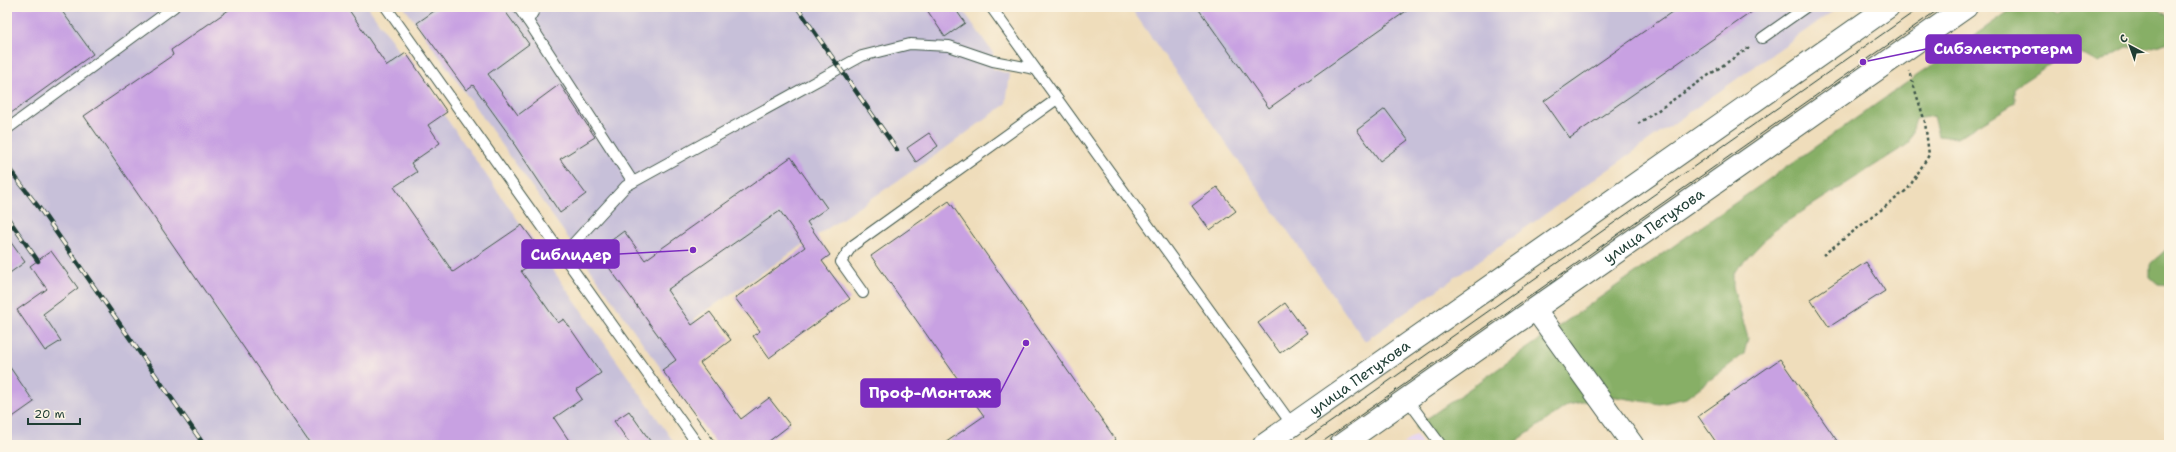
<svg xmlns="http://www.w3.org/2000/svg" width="2176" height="452" font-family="'Shantell Sans',sans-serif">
<rect width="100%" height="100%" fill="#fcf5e5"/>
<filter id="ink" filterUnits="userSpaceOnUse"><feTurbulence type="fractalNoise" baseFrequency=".025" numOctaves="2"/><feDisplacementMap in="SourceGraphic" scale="8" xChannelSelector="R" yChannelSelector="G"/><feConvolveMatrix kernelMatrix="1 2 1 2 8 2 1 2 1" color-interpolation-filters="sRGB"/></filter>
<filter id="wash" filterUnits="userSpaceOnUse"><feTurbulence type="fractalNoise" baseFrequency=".012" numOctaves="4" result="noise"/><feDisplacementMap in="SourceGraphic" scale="16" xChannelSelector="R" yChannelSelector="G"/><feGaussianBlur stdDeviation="0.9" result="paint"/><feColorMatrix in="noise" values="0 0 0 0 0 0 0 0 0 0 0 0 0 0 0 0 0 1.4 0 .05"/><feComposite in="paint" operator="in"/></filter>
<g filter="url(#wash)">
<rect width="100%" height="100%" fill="#efddbb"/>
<polygon fill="#e5d3f1" points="1416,435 1423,445 1401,445"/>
<g fill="#c7c0d9">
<polygon points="7,7 368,7 676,445 7,445"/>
<polygon points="404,7 961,7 993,53 993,69 1010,74 1006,104 943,150 694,319 706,337 662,370"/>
<polygon points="1130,7 1839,7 1365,341"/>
</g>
<g fill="#87af66" stroke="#53764d">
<polygon points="2015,7 2047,7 2057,15 2068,7 2155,7 2169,18 2169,42 2149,48 2127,47 2098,63 2073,49 2015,87 2015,103 1957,138 1938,136 1933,116 1916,119 1908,144 1775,229 1733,273 1733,287 1748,338 1744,354 1686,398 1660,404 1610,396 1568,405 1511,445 1451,445 1426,442 1415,427"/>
<polygon points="2169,247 2169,285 2158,284 2150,277 2150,264"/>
</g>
<g id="blocks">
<g fill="#c8a1e2">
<polygon points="7,7 59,7 93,54 7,116"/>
<polygon points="233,7 347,7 387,66 406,53 447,112 428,125 440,143 411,163 417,172 394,187 453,272 522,225 544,255 521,271 558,323 564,319 601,373 576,390 582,399 554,418 572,445 311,445 84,116 173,55 171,50"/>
<polygon points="440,7 502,7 529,44 488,74 518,115 560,84 595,137 560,159 586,194 560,213 514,144 515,143 473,85 466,90 417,23"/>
<polygon points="925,7 954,7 965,23 945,37"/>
<polygon points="1197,7 1412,7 1269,108"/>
<polygon points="1679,7 1759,7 1570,138 1544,101"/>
<polygon points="1385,109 1408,140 1380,161 1357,130"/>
<polygon points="929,133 938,146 916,162 907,148"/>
<polygon points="791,157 827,208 807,222 830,255 822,261 850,299 769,358 753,336 760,331 735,298 805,247 780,211 667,290 692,325 710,312 731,340 700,363 741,419 769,398 790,425 764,445 717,445 662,370 676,360 597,251 624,231 645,260"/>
<polygon points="1217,187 1236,211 1210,230 1192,206"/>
<polygon points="949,201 1116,440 1108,445 942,445 984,416 871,256"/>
<polygon points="7,237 25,262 7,275"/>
<polygon points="51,251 78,288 43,314 61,341 45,351 17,310 47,289 30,266"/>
<polygon points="1866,262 1885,291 1829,327 1810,299"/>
<polygon points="1285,303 1307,333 1280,353 1258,323"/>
<polygon points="1780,359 1840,445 1718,445 1698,416"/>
<polygon points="7,363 34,402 7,421"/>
<polygon points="629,411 653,445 631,445 614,421"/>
</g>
</g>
</g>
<g filter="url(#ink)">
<use href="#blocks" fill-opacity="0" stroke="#3e5548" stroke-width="1"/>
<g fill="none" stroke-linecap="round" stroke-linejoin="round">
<defs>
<g id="lane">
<polyline points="386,7 698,445"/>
<polyline points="518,7 528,21"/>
<polyline points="536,7 528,21 633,182"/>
<polyline points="991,7 1293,426"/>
<polyline points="1762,38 1806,7"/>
<polyline points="7,129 174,7"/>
<polyline points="564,257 572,245 626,186 862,56 910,44 949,46 993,61 1035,69"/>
<polyline points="863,293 841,262 852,246 1057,99"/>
<polyline points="1407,399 1441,445"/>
</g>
<polyline id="street" points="1535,309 1633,445"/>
<g id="highway">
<path id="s1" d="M 1264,445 L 1888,7"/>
<path id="s2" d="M 1341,445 L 1966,7"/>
</g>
</defs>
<use href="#lane" stroke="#3e5548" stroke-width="12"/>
<use href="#street" stroke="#3e5548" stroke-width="23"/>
<use href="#highway" stroke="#3e5548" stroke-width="24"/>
<g stroke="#3e5548" stroke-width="2.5" stroke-dasharray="3 3" stroke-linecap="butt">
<polyline points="1638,124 1751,46"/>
<polyline points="1823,255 1908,189 1929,155 1925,122 1909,71"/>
</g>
<use href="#lane" stroke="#fff" stroke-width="10"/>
<use href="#street" stroke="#fff" stroke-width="21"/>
<use href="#highway" stroke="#fff" stroke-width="22"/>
<g stroke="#1f3d34" stroke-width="1">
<polyline points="1298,445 1921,7"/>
<polyline points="1318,445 1942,7"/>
</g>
<defs>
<g id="rail">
<polyline points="797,7 897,150"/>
<polyline points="7,166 40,209 204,445"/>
<polyline points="7,217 38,261"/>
</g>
</defs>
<use href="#rail" stroke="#1f3d34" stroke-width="4.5"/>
<use href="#rail" stroke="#fcf5e5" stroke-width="3" stroke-dasharray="9" stroke-linecap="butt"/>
</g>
</g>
<g text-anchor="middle" stroke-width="3.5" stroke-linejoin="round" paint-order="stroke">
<g font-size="15" fill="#1f3d34" stroke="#fcf5e5">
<text dy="5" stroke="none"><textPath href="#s2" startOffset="382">улица Петухова</textPath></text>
<text dy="5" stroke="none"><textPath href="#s1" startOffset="117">улица Петухова</textPath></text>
</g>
</g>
<path fill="none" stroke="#7b2cbf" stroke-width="1.5" d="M1863 62L1926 49M693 250L619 254M1026 343L1000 393"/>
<g fill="#7b2cbf" stroke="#fcf5e5" stroke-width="1.5">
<circle cx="1863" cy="62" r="4"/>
<circle cx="693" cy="250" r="4"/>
<circle cx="1026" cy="343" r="4"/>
</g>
<g fill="#7b2cbf" stroke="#7b2cbf" stroke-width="1.5">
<rect x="1926" y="35" width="155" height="28" rx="4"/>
<rect x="522" y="240" width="97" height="28" rx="4"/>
<rect x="861" y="379" width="139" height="28" rx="4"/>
</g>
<g font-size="16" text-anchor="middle" font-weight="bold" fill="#fff">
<text x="2003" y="54">Сибэлектротерм</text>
<text x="571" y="260">Сиблидер</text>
<text x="930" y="398">Проф-Монтаж</text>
</g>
<rect width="2176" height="452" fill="none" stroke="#fcf5e5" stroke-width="24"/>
<g transform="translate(2130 46) rotate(319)" stroke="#fcf5e5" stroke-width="3" paint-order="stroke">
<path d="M0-3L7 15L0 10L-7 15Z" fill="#1f3d34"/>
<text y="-6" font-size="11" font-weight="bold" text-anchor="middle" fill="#1f3d34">С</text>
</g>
<path d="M28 418v6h52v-6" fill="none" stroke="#1f3d34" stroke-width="2"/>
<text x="34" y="418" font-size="12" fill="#1f3d34" stroke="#fcf5e5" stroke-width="3" paint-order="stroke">20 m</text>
</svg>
